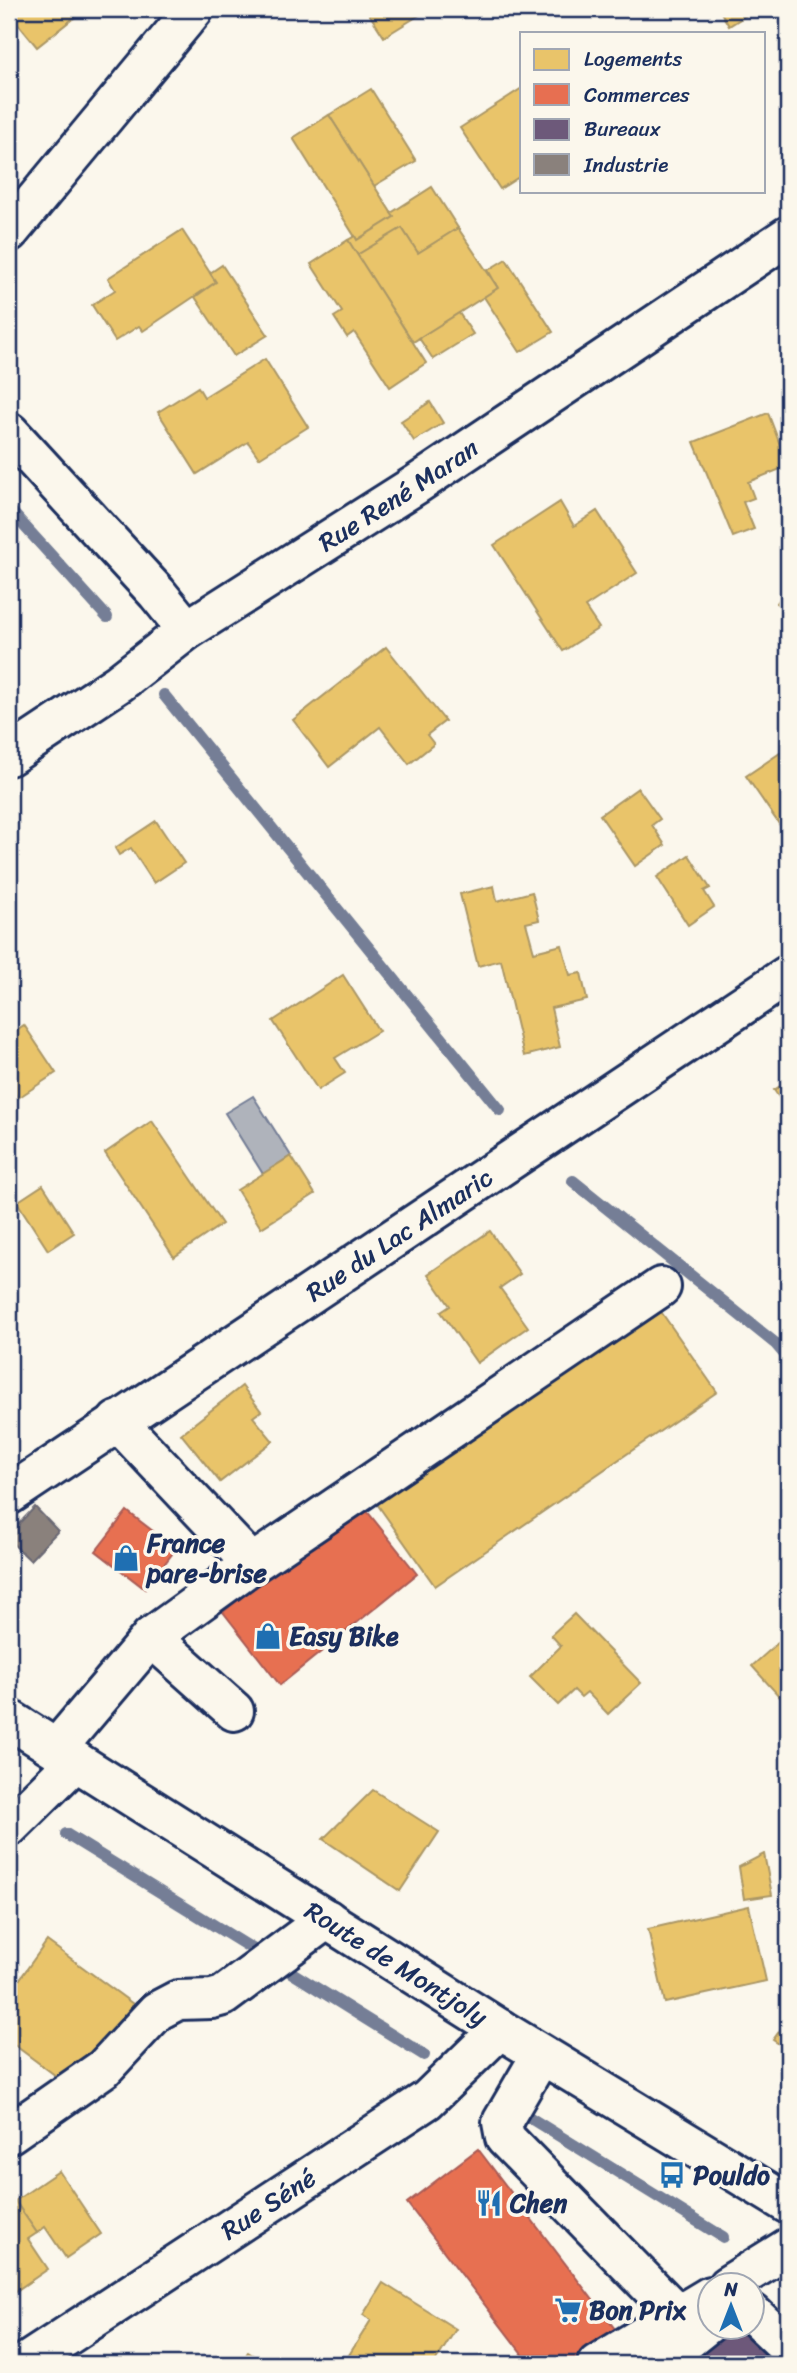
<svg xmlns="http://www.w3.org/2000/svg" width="797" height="2373" font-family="Sriracha,sans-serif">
<rect width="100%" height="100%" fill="#fbf7ec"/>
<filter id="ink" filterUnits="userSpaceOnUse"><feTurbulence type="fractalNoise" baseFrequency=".0143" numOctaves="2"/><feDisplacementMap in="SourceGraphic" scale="14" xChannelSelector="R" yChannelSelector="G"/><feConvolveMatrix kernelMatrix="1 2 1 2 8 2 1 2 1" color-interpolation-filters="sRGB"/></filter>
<g filter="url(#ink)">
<polygon fill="#afb3bb" stroke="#747e96" stroke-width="2" points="253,1096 291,1156 263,1174 225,1113"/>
<g fill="#e9c46a" stroke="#ab9766" stroke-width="2">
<polygon points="9,9 85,9 37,47 9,13"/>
<polygon points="366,9 417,9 421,14 384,37"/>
<polygon points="719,9 756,9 729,26"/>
<polygon points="522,88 522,175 500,189 460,128"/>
<polygon points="371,89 416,161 374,186 329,115"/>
<polygon points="329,115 394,217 357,240 293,138"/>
<polygon points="432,187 458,228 418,253 402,228 357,255 348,240 355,236 357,240 394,217 391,213"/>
<polygon points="402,228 418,253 458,228 498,288 413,342 357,255"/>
<polygon points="182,230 216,282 143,331 139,326 115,341 92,305 115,290 108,278"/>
<polygon points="348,240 426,363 390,387 354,332 347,337 334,317 342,312 311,264"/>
<polygon points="506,259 553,332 520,352 484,297 498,288 488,270"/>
<polygon points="222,265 268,335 234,356 195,297 216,282 210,273"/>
<polygon points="459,313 473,334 433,359 419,338"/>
<polygon points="265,359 308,427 259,458 248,442 197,474 158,412 198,387 204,397"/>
<polygon points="430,402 443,423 414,441 401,421"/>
<polygon points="768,413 788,466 748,482 754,498 743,502 754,529 733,537 694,442"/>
<polygon points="560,502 574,526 597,511 637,573 585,607 599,628 563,651 494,545"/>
<polygon points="788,587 788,611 777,603"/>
<polygon points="386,647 445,721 427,735 434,744 409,764 380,727 329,767 293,720"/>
<polygon points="786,749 788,752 788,837 746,776"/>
<polygon points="638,788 660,819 652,825 665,845 635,866 600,815"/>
<polygon points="156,821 184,863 154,883 131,848 119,855 115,848"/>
<polygon points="689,855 710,888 704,891 714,907 688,925 657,877"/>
<polygon points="494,886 497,901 532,892 539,920 526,923 534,952 562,945 570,975 581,973 587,1000 551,1008 560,1047 524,1056 501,960 478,966 460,894"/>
<polygon points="343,975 379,1031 335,1058 345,1073 318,1090 273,1021"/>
<polygon points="24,1025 56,1073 18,1098 9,1085 9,1035"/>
<polygon points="788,1081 788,1110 774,1090"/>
<polygon points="152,1121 222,1224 174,1257 105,1153"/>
<polygon points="291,1156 315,1194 261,1228 237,1190"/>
<polygon points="43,1185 74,1233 48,1250 17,1202"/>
<polygon points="490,1231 520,1274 500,1288 528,1327 477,1363 441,1312 450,1306 428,1274"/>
<polygon points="657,1306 717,1392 435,1586 375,1501"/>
<polygon points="242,1386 261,1411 253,1417 273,1441 220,1482 181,1434"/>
<polygon points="574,1614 641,1683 608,1714 587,1692 581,1697 574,1690 558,1705 530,1677 561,1646 551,1635"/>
<polygon points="788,1634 788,1706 752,1666"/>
<polygon points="373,1790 439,1832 400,1891 323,1839"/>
<polygon points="764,1854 772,1895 744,1899 739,1867"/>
<polygon points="749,1906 766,1981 665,2003 648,1929"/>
<polygon points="47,1941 133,2004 71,2087 9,2041 9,1994"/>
<polygon points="788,2019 788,2050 773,2040"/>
<polygon points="59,2171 101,2234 66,2258 45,2227 37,2233 15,2201"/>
<polygon points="15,2201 37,2233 28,2239 48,2269 13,2293 9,2287 9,2205"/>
<polygon points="383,2283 456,2329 434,2364 344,2363 371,2320 363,2315"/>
<polygon points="248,2352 267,2364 241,2364"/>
</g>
<g fill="#e76f51" stroke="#aa5c55" stroke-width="2">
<polygon points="359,1501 417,1574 280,1685 223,1612"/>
<polygon points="127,1511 176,1549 145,1589 96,1551"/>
<polygon points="478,2149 615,2329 568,2364 530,2364 407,2203"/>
</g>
<polygon fill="#6d597a" stroke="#544c72" stroke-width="2" points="732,2328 747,2328 777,2364 681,2364 693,2351"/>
<polygon fill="#8a817c" stroke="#696873" stroke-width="2" points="35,1507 58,1531 30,1560 9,1540 9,1534"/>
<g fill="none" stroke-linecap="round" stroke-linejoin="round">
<g stroke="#747e96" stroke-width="12">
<polyline points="9,509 107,617"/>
<polyline points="164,695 500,1110"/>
<polyline points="573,1181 776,1344 788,1358"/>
<polyline points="66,1834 259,1953"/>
<polyline points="289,1971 424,2055"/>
<polyline points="519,2111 723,2237"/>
</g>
<defs>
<g id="minor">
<polyline points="9,232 194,9"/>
<polyline points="9,432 157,593 187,630"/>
<path id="s1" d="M 9,756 L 119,683 L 187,630 L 417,484 L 788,236"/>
<polyline points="117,1421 252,1564"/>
<path id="s2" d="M 9,1495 L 788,975"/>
<polyline points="151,1637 252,1564 661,1287"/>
<polyline points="57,1748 151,1637 234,1711"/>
<polyline points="9,1827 76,1761"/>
<polyline points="541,2055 502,2122 505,2138 678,2315"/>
<polyline points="9,2134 104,2068 157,2011 178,2000 212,1999 223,1996 327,1919"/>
<polyline points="727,2286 788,2248"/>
<polyline points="752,2313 788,2347"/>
<path id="s3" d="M 24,2364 L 427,2100 L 500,2029"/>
<polyline points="597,2364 710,2296"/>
<polyline points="657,2364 710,2322"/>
</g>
<g id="major">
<path id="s4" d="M 9,1719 L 500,2029 L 788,2204"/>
</g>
</defs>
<use href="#minor" stroke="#1b2f5e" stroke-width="44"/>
<use href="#major" stroke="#1b2f5e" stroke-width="44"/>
<use href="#minor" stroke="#fbf7ec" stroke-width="38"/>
<use href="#major" stroke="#fbf7ec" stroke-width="38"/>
</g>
</g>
<defs>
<symbol id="shop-bare" viewBox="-9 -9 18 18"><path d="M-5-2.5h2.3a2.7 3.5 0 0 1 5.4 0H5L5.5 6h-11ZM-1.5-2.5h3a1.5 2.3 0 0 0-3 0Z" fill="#1f6fb2" stroke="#fbf7ec" stroke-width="2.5" paint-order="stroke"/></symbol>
<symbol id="bus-bare" viewBox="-9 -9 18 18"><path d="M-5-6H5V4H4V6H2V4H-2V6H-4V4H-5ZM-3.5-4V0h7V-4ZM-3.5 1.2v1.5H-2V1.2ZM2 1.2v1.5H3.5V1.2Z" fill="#1f6fb2" stroke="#fbf7ec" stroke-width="2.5" paint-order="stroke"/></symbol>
<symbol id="restaurant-bare" viewBox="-9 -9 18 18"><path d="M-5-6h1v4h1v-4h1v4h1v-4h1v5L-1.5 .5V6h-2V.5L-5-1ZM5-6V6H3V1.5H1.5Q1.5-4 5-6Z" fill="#1f6fb2" stroke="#fbf7ec" stroke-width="2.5" paint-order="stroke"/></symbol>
<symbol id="supermarket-bare" viewBox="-9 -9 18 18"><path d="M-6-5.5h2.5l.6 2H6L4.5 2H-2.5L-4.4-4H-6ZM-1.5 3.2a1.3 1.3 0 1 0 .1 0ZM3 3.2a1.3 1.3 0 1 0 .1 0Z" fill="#1f6fb2" stroke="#fbf7ec" stroke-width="2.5" paint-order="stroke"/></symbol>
</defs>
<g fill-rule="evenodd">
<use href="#shop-bare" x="107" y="1539" width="38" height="38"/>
<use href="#shop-bare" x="249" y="1617" width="38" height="38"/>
<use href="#bus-bare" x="653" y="2156" width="38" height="38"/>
<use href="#restaurant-bare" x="470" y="2184" width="38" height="38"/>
<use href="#supermarket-bare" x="549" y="2291" width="38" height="38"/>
</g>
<g text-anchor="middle" stroke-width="7" stroke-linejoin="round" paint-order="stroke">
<g font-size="26" fill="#1b2f5e" stroke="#fbf7ec">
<text dy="9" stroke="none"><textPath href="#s1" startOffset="469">Rue René Maran</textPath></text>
<text dy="9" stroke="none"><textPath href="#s2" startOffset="469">Rue du Lac Almaric</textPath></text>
<text dy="9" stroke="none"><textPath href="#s4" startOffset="458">Route de Montjoly</textPath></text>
<text dy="9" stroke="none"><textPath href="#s3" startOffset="292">Rue Séné</textPath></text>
</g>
<g font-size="26" font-weight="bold" fill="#1b2f5e" stroke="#fbf7ec" text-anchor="start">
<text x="147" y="1552">France<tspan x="147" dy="30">pare-brise</tspan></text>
<text x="289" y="1645">Easy Bike</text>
<text x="693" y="2184">Pouldo</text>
<text x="510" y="2212">Chen</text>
<text x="589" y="2319">Bon Prix</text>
</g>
</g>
<rect width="797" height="2373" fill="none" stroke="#fbf7ec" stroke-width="35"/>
<rect x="18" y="18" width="762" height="2338" fill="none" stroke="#1b2f5e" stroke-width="2.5" filter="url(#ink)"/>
<rect x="520" y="32" width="245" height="161" fill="#fbf7ec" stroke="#a1a7b3" stroke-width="2"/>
<rect x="534" y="49" width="35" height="21" fill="#e9c46a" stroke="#a1a7b3" stroke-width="2"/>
<text x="584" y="66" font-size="21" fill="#1b2f5e">Logements</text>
<rect x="534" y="84" width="35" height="21" fill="#e76f51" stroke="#a1a7b3" stroke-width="2"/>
<text x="584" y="102" font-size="21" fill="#1b2f5e">Commerces</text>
<rect x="534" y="119" width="35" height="21" fill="#6d597a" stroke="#a1a7b3" stroke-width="2"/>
<text x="584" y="136" font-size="21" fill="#1b2f5e">Bureaux</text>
<rect x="534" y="154" width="35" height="21" fill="#8a817c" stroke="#a1a7b3" stroke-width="2"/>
<text x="584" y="172" font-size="21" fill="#1b2f5e">Industrie</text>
<g transform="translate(731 2306)"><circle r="33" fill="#fbf7ec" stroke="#a1a7b3" stroke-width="2"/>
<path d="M0-5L12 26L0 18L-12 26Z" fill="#1f6fb2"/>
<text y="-10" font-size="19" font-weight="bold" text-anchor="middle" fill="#1b2f5e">N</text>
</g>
</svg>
